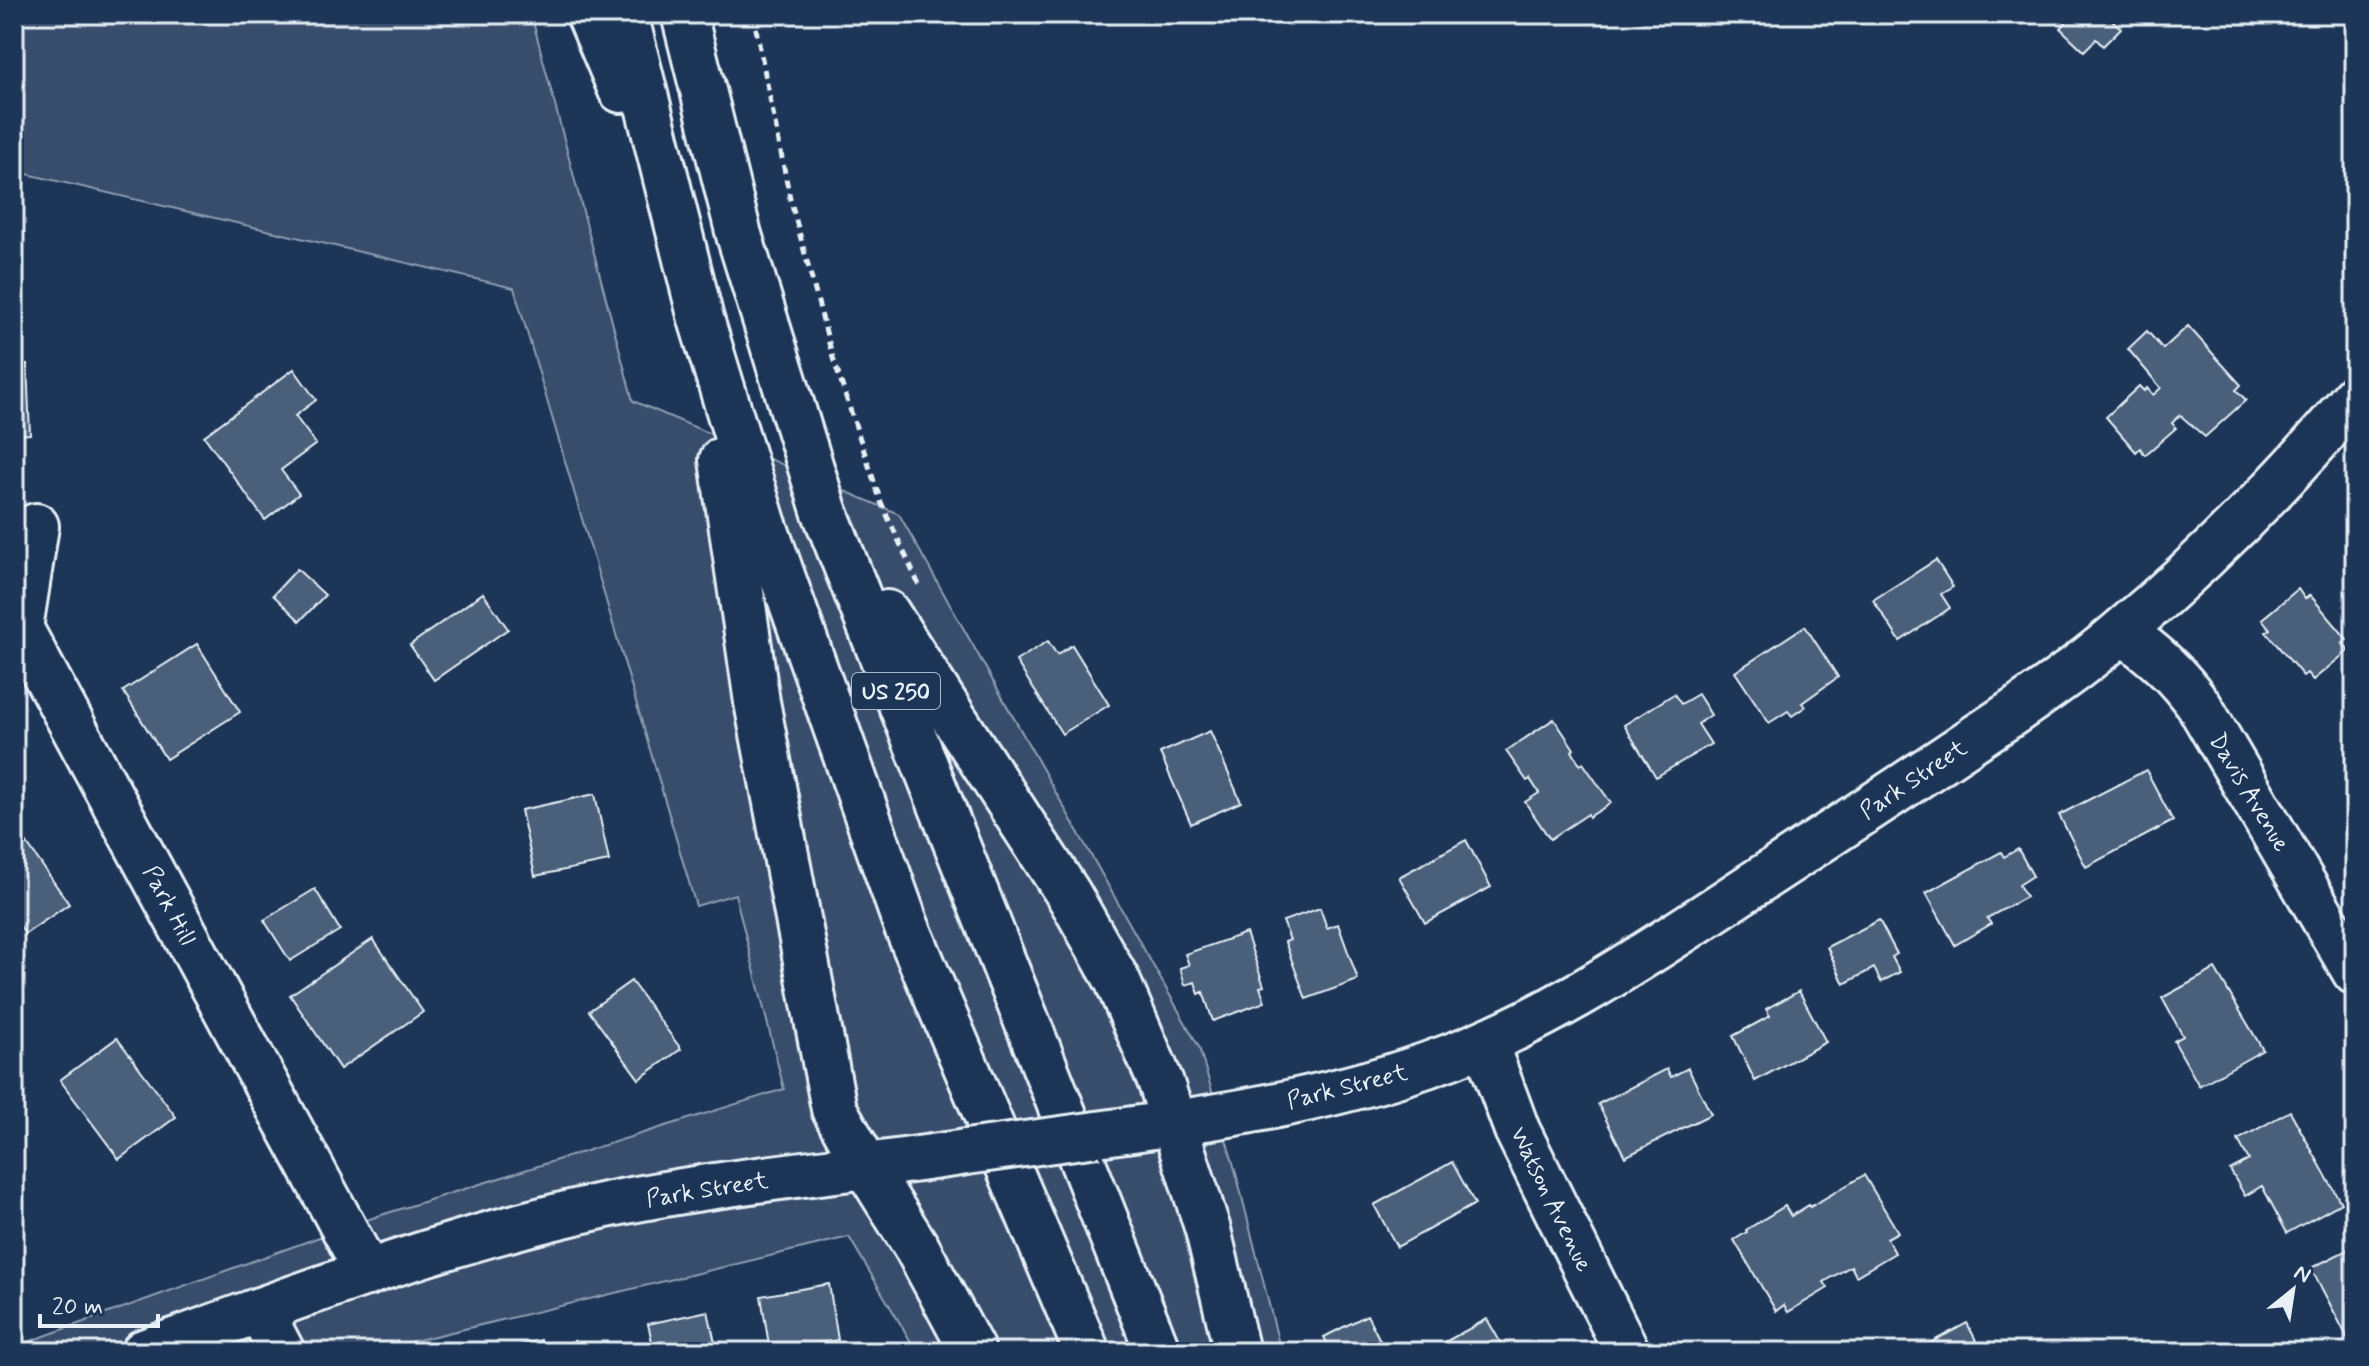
<svg xmlns="http://www.w3.org/2000/svg" width="2369" height="1366" font-family="Mynerve,sans-serif">
<rect width="100%" height="100%" fill="#1d3557"/>
<filter id="ink" filterUnits="userSpaceOnUse"><feTurbulence type="fractalNoise" baseFrequency=".0125" numOctaves="2"/><feDisplacementMap in="SourceGraphic" scale="16" xChannelSelector="R" yChannelSelector="G"/><feConvolveMatrix kernelMatrix="1 2 1 2 8 2 1 2 1" color-interpolation-filters="sRGB"/></filter>
<g filter="url(#ink)">
<polygon fill="#374d6c" stroke="#909fb2" stroke-width="2" points="14,14 531,14 633,401 899,514 1199,1047 1236,1173 1281,1352 917,1352 849,1237 368,1352 14,1352 14,1347 378,1216 784,1089 735,894 696,906 514,288 14,171"/>
<g fill="#495e7a" stroke="#e8f1f8" stroke-width="2">
<polygon points="2068,14 2113,14 2116,17 2113,21 2121,28 2103,46 2096,39 2084,51 2060,28 2071,17"/>
<polygon points="2188,326 2241,385 2236,390 2246,400 2205,437 2180,415 2172,423 2176,428 2145,455 2140,448 2136,452 2106,417 2139,386 2144,391 2147,388 2153,395 2161,388 2128,349 2147,331 2163,349"/>
<polygon points="14,364 27,364 30,434 14,435"/>
<polygon points="294,369 316,400 295,416 316,444 281,470 299,494 265,520 204,436"/>
<polygon points="1936,560 1953,587 1941,594 1950,608 1900,641 1873,600"/>
<polygon points="297,569 325,595 300,621 273,595"/>
<polygon points="2298,589 2305,599 2310,595 2347,639 2342,643 2349,650 2313,680 2307,673 2303,676 2266,632 2270,629 2262,619"/>
<polygon points="483,593 508,629 434,680 410,645"/>
<polygon points="1805,626 1838,677 1802,703 1805,707 1792,716 1788,711 1769,723 1735,672"/>
<polygon points="1048,641 1057,655 1072,645 1109,705 1062,734 1016,661"/>
<polygon points="197,644 240,712 166,759 123,691"/>
<polygon points="1674,694 1681,704 1698,694 1711,715 1698,724 1711,744 1656,777 1624,725"/>
<polygon points="1554,719 1574,749 1572,751 1580,765 1583,763 1611,803 1589,817 1588,814 1550,839 1525,802 1539,793 1530,779 1527,781 1506,751"/>
<polygon points="1210,731 1241,802 1191,824 1160,753"/>
<polygon points="2146,770 2173,821 2086,867 2059,815"/>
<polygon points="595,794 609,861 535,876 521,810"/>
<polygon points="14,825 69,904 25,934 14,917"/>
<polygon points="1466,840 1491,887 1425,923 1399,877"/>
<polygon points="2018,849 2033,876 2019,885 2026,897 1987,918 1991,924 1955,945 1926,893 2001,852 2004,857"/>
<polygon points="315,889 340,930 290,961 264,920"/>
<polygon points="1320,908 1327,928 1338,924 1358,980 1306,999 1285,942 1290,940 1283,921"/>
<polygon points="1879,920 1897,954 1892,957 1900,972 1881,982 1874,968 1844,984 1827,947"/>
<polygon points="1246,933 1264,986 1260,987 1265,1002 1213,1021 1203,992 1199,994 1195,982 1185,985 1180,968 1189,965 1185,954"/>
<polygon points="373,939 423,1012 340,1069 290,995"/>
<polygon points="2215,969 2263,1050 2199,1086 2174,1041 2183,1036 2162,998"/>
<polygon points="631,981 681,1049 639,1079 589,1011"/>
<polygon points="1799,991 1826,1042 1755,1081 1733,1036 1770,1016 1766,1009"/>
<polygon points="117,1038 176,1117 119,1159 60,1080"/>
<polygon points="1688,1068 1711,1114 1625,1157 1598,1104 1667,1069 1671,1077"/>
<polygon points="2290,1111 2341,1203 2287,1233 2262,1186 2245,1196 2230,1170 2249,1160 2238,1140"/>
<polygon points="1452,1162 1475,1204 1397,1247 1374,1205"/>
<polygon points="1864,1175 1898,1232 1887,1238 1895,1253 1856,1276 1851,1266 1824,1282 1828,1288 1788,1312 1784,1305 1776,1311 1734,1240 1747,1232 1746,1230 1785,1206 1791,1216 1809,1205 1810,1207"/>
<polygon points="2355,1246 2355,1352 2311,1268"/>
<polygon points="829,1284 838,1340 770,1351 761,1296"/>
<polygon points="708,1311 717,1352 654,1350 648,1324"/>
<polygon points="1367,1315 1386,1352 1332,1352 1324,1337"/>
<polygon points="1487,1319 1506,1352 1450,1352 1445,1342"/>
<polygon points="1967,1323 1982,1352 1913,1352"/>
<polygon points="541,1340 543,1349 575,1341 578,1352 505,1352 505,1349"/>
</g>
<g fill="none" stroke-linecap="round" stroke-linejoin="round">
<defs>
<g id="street">
<polyline points="36,526 20,628 368,1273"/>
<path d="M 2122,631 C 2155,655 2177,674 2200,707 L 2355,972"/>
<polyline points="1485,1043 1517,1130 1627,1352"/>
<polyline points="260,1310 282,1352"/>
</g>
<g id="secondary">
<polyline points="959,726 1069,895 1117,980 1161,1083 1208,1230 1237,1352"/>
<path d="M 1097,1134 C 1208,1119 1321,1102 1427,1065 C 1552,1022 1661,944 1772,872 C 1841,827 1910,782 1978,736 C 2028,703 2078,669 2123,630 C 2207,559 2285,481 2355,397"/>
<polyline points="867,1168 917,1248 973,1352"/>
<path d="M 144,1352 C 296,1297 448,1239 606,1205 C 725,1180 846,1171 966,1152"/>
</g>
<g id="highway">
<polyline points="589,14 621,90"/>
<polyline points="625,14 701,319 763,522 906,925 1087,1352"/>
<polyline points="684,14 739,235 824,510 1158,1352"/>
<polyline points="722,460 757,702 834,1109 867,1168"/>
<polyline points="887,613 959,726"/>
</g>
</defs>
<use href="#street" stroke="#e8f1f8" stroke-width="50"/>
<use href="#secondary" stroke="#e8f1f8" stroke-width="50"/>
<use href="#highway" stroke="#e8f1f8" stroke-width="50"/>
<polyline stroke="#e8f1f8" stroke-width="5" stroke-dasharray="8 6" stroke-linecap="butt" points="753,14 790,198 833,358 881,502 919,585"/>
<use href="#street" stroke="#1d3557" stroke-width="44"/>
<use href="#secondary" stroke="#1d3557" stroke-width="44"/>
<use href="#highway" stroke="#1d3557" stroke-width="44"/>
<defs>
<polyline id="secondary-bridge" points="966,1152 1097,1134"/>
</defs>
<use href="#secondary-bridge" stroke="#e8f1f8" stroke-width="50" stroke-linecap="butt"/>
<use href="#secondary-bridge" stroke="#1d3557" stroke-width="44"/>
</g>
</g>
<g text-anchor="middle" stroke-width="8" stroke-linejoin="round" paint-order="stroke">
<rect fill="#1d3557" stroke="#abb9c8" stroke-width="2" x="852" y="673" width="88" height="36" rx="6"/>
<g font-size="22" font-weight="bold" fill="#e8f1f8">
<text x="896" y="699">US 250</text>
</g>
<g font-size="24" fill="#e8f1f8" stroke="#1d3557">
<text transform="translate(1913 779) rotate(-34)" y="8">Park Street</text>
<text transform="translate(2250 792) rotate(59)" y="8">Davis Avenue</text>
<text transform="translate(170 905) rotate(62)" y="8">Park Hill</text>
<text transform="translate(1347 1086) rotate(-14)" y="8">Park Street</text>
<text transform="translate(707 1189) rotate(-9)" y="8">Park Street</text>
<text transform="translate(1552 1199) rotate(64)" y="8">Watson Avenue</text>
</g>
</g>
<rect width="2369" height="1366" fill="none" stroke="#1d3557" stroke-width="48"/>
<rect x="24" y="24" width="2321" height="1318" fill="none" stroke="#e8f1f8" stroke-width="3" filter="url(#ink)"/>
<g transform="translate(2293 1290) rotate(30)" stroke="#1d3557" stroke-width="6" paint-order="stroke">
<path d="M0-6L14 30L0 20L-14 30Z" fill="#e8f1f8"/>
<text y="-12" font-size="22" font-weight="bold" text-anchor="middle" fill="#e8f1f8">N</text>
</g>
<path d="M40 1314v12h118v-12" fill="none" stroke="#e8f1f8" stroke-width="4"/>
<text x="52" y="1314" font-size="24" fill="#e8f1f8" stroke="#1d3557" stroke-width="6" paint-order="stroke">20 m</text>
</svg>
